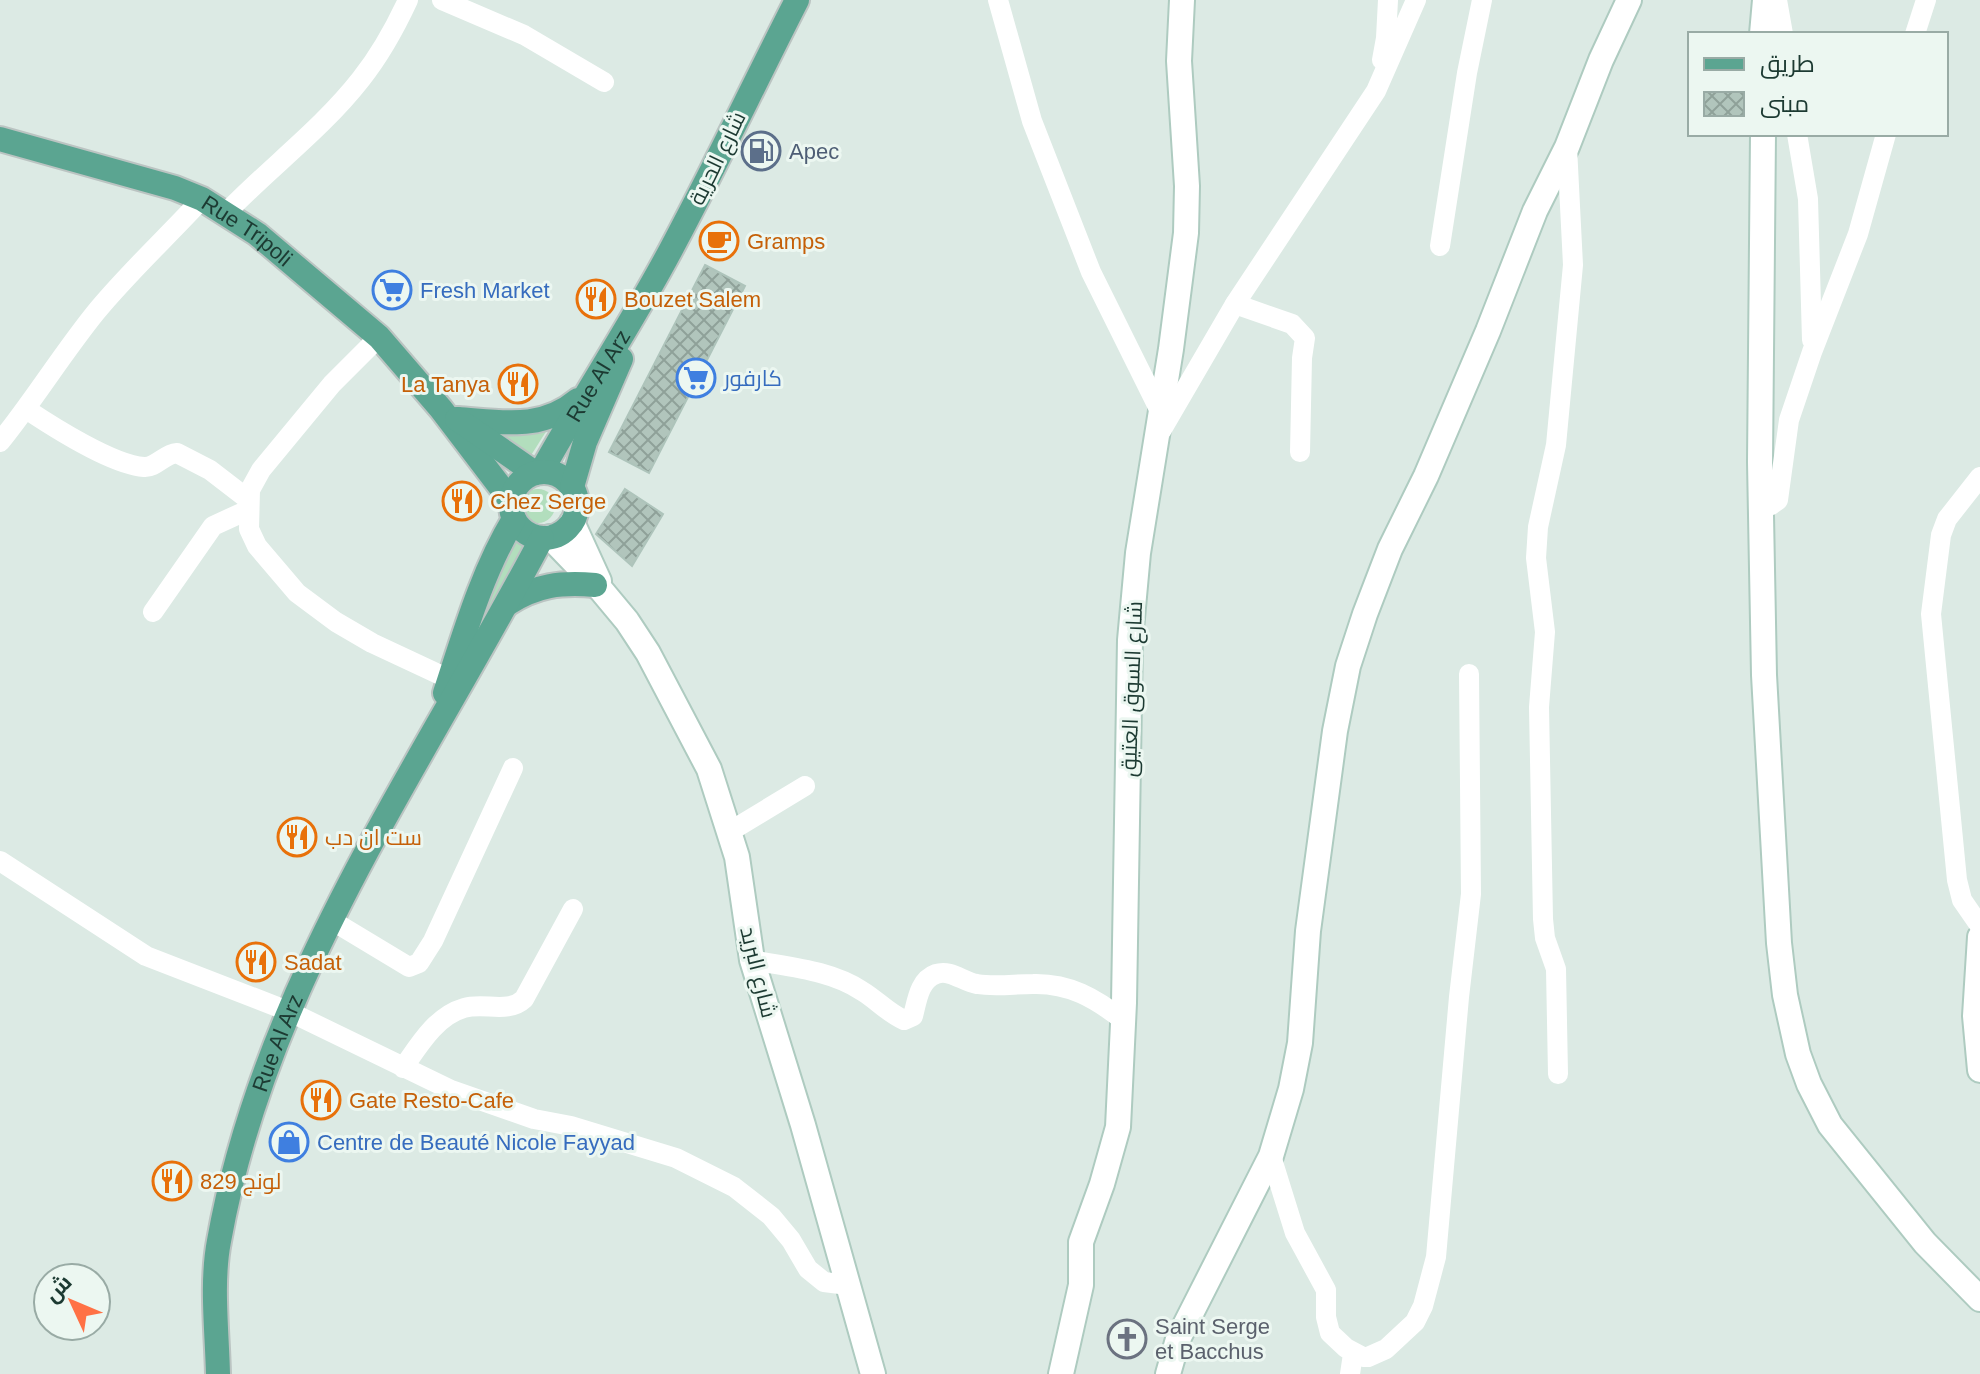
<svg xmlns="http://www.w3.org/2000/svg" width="1980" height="1374" font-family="Helvetica,Cairo,sans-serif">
<defs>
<pattern id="building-cross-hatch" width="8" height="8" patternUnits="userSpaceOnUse" patternTransform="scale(2)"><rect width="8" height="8" fill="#b1c5bc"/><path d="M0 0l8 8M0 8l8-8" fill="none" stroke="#8fa199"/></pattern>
</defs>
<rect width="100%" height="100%" fill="#dceae4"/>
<g fill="#b2debd">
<polygon points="474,430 547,430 530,457"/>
<circle cx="538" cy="506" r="17"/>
<polygon points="512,539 530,548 454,681"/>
</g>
<g fill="url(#building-cross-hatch)" stroke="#aec4bb" stroke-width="2">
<polygon points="705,265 745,286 649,473 609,452"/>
<polygon points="625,489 663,514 632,566 596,534"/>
</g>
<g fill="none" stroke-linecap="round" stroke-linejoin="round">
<defs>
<g id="secondary">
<polyline points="1762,34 1765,0"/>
<polyline points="1763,134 1760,462 1764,675 1779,943 1785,995 1798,1054 1809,1084 1830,1125 1925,1243 1980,1299"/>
<polyline points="572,522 599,581"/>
<polyline points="550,537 602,591 627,621 648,653 709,769 737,857 752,960 803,1125 873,1374"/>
<polyline points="1980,937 1975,1016 1980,1070"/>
<polyline points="1061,1374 1081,1285 1081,1242 1102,1184 1118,1127 1124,1003 1130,640 1138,553 1171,349 1186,233 1187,186 1179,61 1182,0"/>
<polyline points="1168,1374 1178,1339 1271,1156 1291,1089 1300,1043 1308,931 1335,731 1348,666 1365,614 1390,549 1426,476 1488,331 1535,211 1567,147 1601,60 1629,0"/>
</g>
<g id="primary">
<path id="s1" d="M 0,139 L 175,188 L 202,199 L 257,234 L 379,337 L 441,409 L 511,501"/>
<path d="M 457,419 C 502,422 541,431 578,400"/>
<polyline points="457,419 535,473"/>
<path id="s2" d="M 541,472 C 585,393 635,319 676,240 C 718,161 756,80 797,0"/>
<circle cx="544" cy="505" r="33"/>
<polyline points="572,487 585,442 621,359"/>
<path d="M 507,604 C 536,585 561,582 595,585"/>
<path d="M 445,693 C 464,635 482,572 514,519"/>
<path id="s3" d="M 218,1374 C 217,1331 211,1283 219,1241 C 265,982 422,766 542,538"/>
</g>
</defs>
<use href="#secondary" stroke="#aecbc0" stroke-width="28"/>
<use href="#primary" stroke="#bbc4c2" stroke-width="28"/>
<g stroke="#fff" stroke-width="20">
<polyline points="442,0 524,35 604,82"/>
<polyline points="998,0 1032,121 1091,272 1160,411"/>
<polyline points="1777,0 1783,34"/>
<polyline points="1915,34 1926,0"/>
<polyline points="1382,60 1386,38 1388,0"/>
<polyline points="1797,134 1808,199 1812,340"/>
<path d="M 225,214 C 269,168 322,129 361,79 C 380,55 395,28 408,0"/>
<polyline points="1440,246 1467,73 1482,0"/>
<polyline points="1235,304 1292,324 1305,338 1302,358 1300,452"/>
<polyline points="379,337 332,384 261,470 250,490 249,529 257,546 297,593 336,622 372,643 449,679"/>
<path d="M 26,409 C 53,427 113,465 144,467 C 156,468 164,454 177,453 L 210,470 L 249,500"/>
<polyline points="1161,431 1235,304 1376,91 1416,0"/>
<path d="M 0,442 C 34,400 62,354 96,312 C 129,272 167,237 202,199"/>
<polyline points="1980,477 1947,519 1941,535 1931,614 1957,880 1962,900 1980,926"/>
<polyline points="1762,504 1771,505 1778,500 1789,420 1812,352 1858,234 1886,134"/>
<polyline points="153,612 213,526 248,510"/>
<polyline points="729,832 805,786"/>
<polyline points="0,861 146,956 288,1011 451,1090 534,1119 571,1126 676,1158 734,1187 771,1216 791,1240 808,1269 824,1282 840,1284 847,1281"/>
<polyline points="331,920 409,967 419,963 433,941 513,768"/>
<path d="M 752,960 C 788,967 831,970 862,991 C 877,1000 888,1013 904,1020 L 913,1016 C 917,1001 919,980 936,974 C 951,969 963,982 977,984 C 995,987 1014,984 1033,984 C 1069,983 1095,998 1123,1020"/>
<path d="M 403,1068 C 419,1045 436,1016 464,1008 C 484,1002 508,1014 524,999 L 573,909"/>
<polyline points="1558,1074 1556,969 1545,938 1543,919 1539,707 1545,632 1536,558 1538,527 1556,445 1573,265 1567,147"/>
<polyline points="1271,1156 1295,1233 1326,1290 1326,1317 1330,1333 1346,1348 1363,1357 1368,1357 1386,1349 1415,1322 1423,1306 1436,1257 1459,997 1471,894 1469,674"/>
<polyline points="1350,1374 1353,1354"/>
</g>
<use href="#secondary" stroke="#fff" stroke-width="24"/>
<use href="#primary" stroke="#5ba591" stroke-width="24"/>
</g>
<defs>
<symbol id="fuel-ring" viewBox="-11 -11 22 22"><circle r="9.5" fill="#ecf7f1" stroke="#5c6f8a" stroke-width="1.5"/><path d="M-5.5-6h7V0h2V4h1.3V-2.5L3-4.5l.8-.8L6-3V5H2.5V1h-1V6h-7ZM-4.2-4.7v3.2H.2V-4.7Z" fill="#5c6f8a"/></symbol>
<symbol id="cafe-ring" viewBox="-11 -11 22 22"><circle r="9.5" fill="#ecf7f1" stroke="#e8710a" stroke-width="1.5"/><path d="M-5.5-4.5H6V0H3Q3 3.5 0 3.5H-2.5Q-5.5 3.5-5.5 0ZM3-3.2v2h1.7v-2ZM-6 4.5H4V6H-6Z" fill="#e8710a"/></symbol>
<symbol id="supermarket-ring" viewBox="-11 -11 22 22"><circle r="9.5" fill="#ecf7f1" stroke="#3f7fe0" stroke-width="1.5"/><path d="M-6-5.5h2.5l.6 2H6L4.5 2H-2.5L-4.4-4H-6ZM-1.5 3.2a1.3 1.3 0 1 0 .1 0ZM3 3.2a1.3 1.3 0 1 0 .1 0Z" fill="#3f7fe0"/></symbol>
<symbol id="restaurant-ring" viewBox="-11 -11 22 22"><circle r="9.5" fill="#ecf7f1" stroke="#e8710a" stroke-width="1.5"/><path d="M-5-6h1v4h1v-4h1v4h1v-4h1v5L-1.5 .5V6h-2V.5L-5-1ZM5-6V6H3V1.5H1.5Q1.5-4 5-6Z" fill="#e8710a"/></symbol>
<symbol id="shop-ring" viewBox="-11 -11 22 22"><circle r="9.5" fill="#ecf7f1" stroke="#3f7fe0" stroke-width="1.5"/><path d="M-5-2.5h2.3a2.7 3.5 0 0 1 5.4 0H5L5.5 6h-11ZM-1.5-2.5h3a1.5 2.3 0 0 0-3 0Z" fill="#3f7fe0"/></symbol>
<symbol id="church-ring" viewBox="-11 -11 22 22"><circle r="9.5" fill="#ecf7f1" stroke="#6b7280" stroke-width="1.5"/><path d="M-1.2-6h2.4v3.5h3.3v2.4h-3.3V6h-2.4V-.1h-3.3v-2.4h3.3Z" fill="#6b7280"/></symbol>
</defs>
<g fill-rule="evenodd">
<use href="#fuel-ring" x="739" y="129" width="44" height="44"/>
<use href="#cafe-ring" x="697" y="219" width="44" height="44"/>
<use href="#supermarket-ring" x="370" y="268" width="44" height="44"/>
<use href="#restaurant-ring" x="574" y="277" width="44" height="44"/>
<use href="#supermarket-ring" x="674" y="356" width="44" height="44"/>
<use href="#restaurant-ring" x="496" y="362" width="44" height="44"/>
<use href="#restaurant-ring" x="440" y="479" width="44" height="44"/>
<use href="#restaurant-ring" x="275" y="815" width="44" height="44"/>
<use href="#restaurant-ring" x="234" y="940" width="44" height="44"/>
<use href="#restaurant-ring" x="299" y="1078" width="44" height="44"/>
<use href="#shop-ring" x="267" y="1120" width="44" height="44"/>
<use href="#restaurant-ring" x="150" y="1159" width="44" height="44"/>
<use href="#church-ring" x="1105" y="1317" width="44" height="44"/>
</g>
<g text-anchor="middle" stroke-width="6" stroke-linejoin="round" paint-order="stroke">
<g font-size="22" fill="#4e5e75" stroke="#ecf7f1" text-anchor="start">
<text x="789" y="159">Apec</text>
</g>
<g font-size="22" fill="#1c3a32" stroke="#ecf7f1">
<text transform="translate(717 158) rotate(-64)" y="8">شارع الحرية</text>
<text dy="8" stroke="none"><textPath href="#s1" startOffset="266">Rue Tripoli</textPath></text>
<text dy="8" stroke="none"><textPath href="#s2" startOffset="112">Rue Al Arz</textPath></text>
<text transform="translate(1131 689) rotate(-88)" y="8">شارع السوق العتيق</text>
<text transform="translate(759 972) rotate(76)" y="8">شارع البريد</text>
<text dy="8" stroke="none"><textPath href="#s3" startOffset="340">Rue Al Arz</textPath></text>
</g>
<g font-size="22" fill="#c56008" stroke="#ecf7f1" text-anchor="start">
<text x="747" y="249">Gramps</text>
<text x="624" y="307">Bouzet Salem</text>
<text x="490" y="392" text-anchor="end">La Tanya</text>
<text x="490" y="509">Chez Serge</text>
<text x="325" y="845">ست ان دب</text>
<text x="284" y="970">Sadat</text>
<text x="349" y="1108">Gate Resto-Cafe</text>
<text x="200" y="1189">لونج 829</text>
</g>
<g font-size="22" fill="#366cbe" stroke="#ecf7f1" text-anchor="start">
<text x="420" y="298">Fresh Market</text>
<text x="724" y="386">كارفور</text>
<text x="317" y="1150">Centre de Beauté Nicole Fayyad</text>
</g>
<g font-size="22" fill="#5b616d" stroke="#ecf7f1" text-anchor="start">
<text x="1155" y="1334">Saint Serge<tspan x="1155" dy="25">et Bacchus</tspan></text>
</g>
</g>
<rect x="1688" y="32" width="260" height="104" fill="#ecf7f1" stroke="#99aba5" stroke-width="2"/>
<rect x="1704" y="58" width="40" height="12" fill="#5ba591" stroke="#99aba5" stroke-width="2"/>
<text x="1760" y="72" font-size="24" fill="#1c3a32">طريق</text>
<rect x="1704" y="92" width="40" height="24" fill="url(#building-cross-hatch)" stroke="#99aba5" stroke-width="2"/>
<text x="1760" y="112" font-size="24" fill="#1c3a32">مبنى</text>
<g transform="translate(72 1302) rotate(314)"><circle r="38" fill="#ecf7f1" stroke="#99aba5" stroke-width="2"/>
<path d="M0-6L14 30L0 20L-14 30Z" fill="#ff7145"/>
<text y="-12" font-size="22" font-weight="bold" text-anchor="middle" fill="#1c3a32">ش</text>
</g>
</svg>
